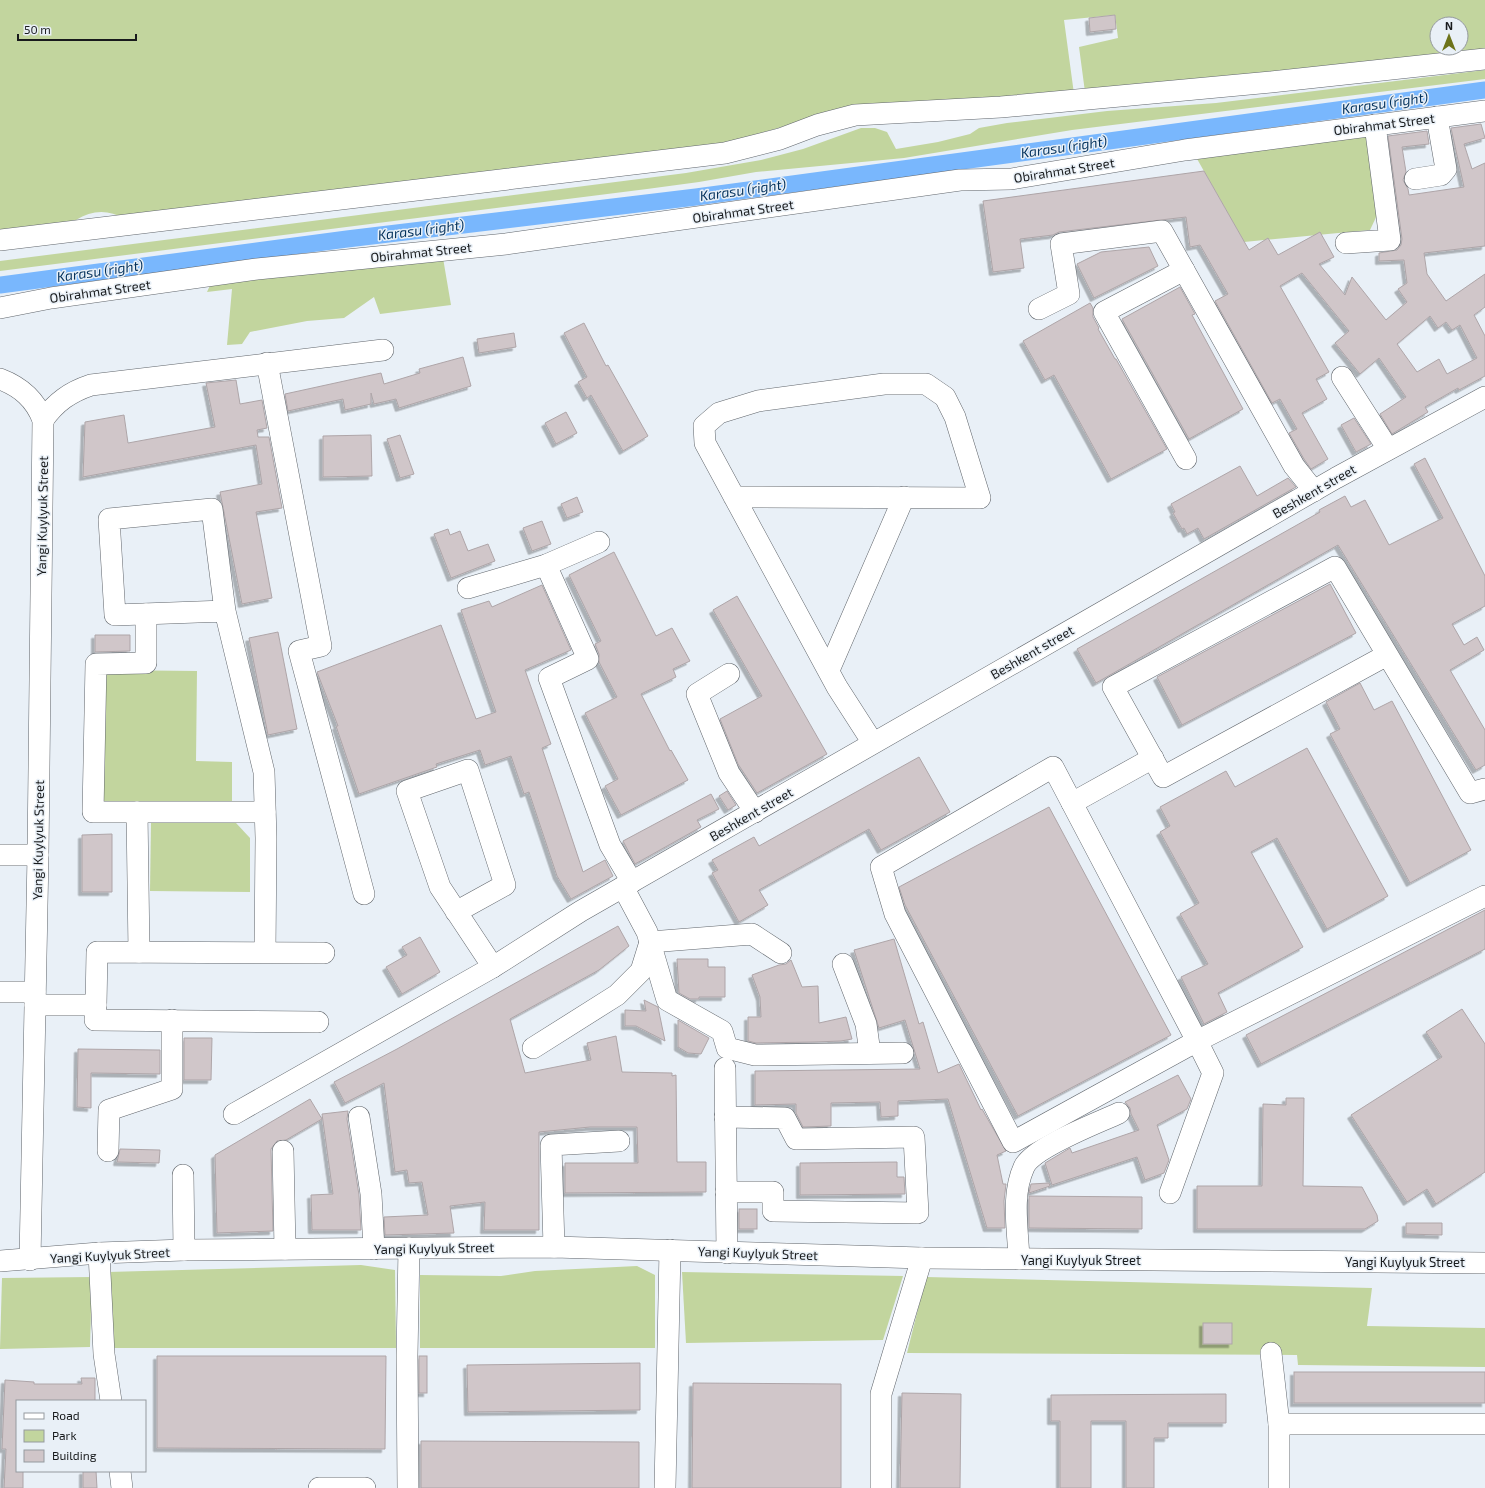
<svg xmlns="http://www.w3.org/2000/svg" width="1485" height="1488" font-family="'Exo 2',sans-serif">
<defs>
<filter id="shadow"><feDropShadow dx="-3.5" dy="3.5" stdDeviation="0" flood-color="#0004"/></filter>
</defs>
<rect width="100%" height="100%" fill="#e9f0f7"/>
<g fill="#c2d59e" fill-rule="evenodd">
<path d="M 0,0 L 1485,0 L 1485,49 L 1085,92 L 1079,47 L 1118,38 L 1115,15 L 1064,20 L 1074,94 L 870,104 L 846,108 L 704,150 L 125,219 C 108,209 92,210 76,220 L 0,233 ZM 1437,24 L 1461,24 L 1461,48 L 1437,48 Z"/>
<polygon points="1485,70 1485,79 1072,130 904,158 756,172 699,182 647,189 0,271 0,261 686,173 761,160 803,149 861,128 875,128 887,132 896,149 938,142 970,134 979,128 1007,123 1107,111 1216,103"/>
<polygon points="1372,133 1380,209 1370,230 1244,242 1196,157"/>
<polygon points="443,258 451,305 380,314 374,297 344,318 307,321 250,332 242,344 227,345 232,289 207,292 212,281"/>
<polygon points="104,670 197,671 196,761 232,762 232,803 103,802"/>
<polygon points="151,822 236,823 250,838 250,892 150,891"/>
<polygon points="361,1265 395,1270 396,1348 112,1348 108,1272"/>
<polygon points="637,1266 655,1275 655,1348 420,1348 420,1275 501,1276 535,1271"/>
<polygon points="682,1272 903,1276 883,1340 686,1343"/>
<polygon points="92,1277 90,1347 0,1349 2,1278"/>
<polygon points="926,1277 1372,1288 1367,1326 1485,1328 1485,1367 1298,1365 1297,1355 907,1353"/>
</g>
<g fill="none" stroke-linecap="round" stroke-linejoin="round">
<polyline stroke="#79b7fd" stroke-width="17" points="0,285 347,239 696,197 1485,90"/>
</g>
<g fill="#d0c6c9" stroke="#aea5a8" fill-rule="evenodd" filter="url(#shadow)">
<polygon points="1115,15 1116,29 1090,32 1089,18"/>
<path d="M 1481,124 L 1485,138 L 1464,144 L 1472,169 L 1485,163 L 1485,246 L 1424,253 L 1427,274 L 1446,301 L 1485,274 L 1485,307 L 1474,315 L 1485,336 L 1485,376 L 1459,390 L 1458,388 L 1425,407 L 1428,412 L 1392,434 L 1380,414 L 1406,397 L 1379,358 L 1360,374 L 1335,343 L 1349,331 L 1302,273 L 1280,286 L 1329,372 L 1316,379 L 1327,399 L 1302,413 L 1328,459 L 1311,469 L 1304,459 L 1289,433 L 1297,429 L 1280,399 L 1272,403 L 1215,301 L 1228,294 L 1200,245 L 1190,247 L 1186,217 L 1059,232 L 1053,235 L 1020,239 L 1024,268 L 993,272 L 983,201 L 1204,171 L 1249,250 L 1268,238 L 1278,255 L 1320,232 L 1334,257 L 1319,264 L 1345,295 L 1352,277 L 1386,320 L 1407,302 L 1398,289 L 1407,283 L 1404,260 L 1379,261 L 1379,253 L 1397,250 L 1401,245 L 1402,239 L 1388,136 L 1427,131 L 1429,144 L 1402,147 L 1406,172 L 1403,180 L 1408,189 L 1409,195 L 1464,187 L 1451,128 ZM 1430,316 L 1438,328 L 1446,322 L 1452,330 L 1460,325 L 1477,358 L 1447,374 L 1439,359 L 1417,372 L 1397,344 Z"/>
<polygon points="1149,247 1158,266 1094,298 1077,264 1101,252"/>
<polygon points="1180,287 1195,314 1192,315 1243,409 1189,439 1122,319"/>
<polygon points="1090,303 1093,308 1093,317 1099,328 1098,329 1115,359 1116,359 1167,449 1111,479 1054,375 1045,380 1023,341"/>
<polygon points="584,323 606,366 608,365 648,436 623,451 591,395 587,398 578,382 587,377 564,333"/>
<polygon points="514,333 516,347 479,353 477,339"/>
<polygon points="463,357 471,386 399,408 396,399 374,404 371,393 371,404 345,410 343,399 288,411 285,394 381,373 384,384 420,373 419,369"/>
<polygon points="236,380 240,404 262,400 267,428 257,430 258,437 269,437 282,508 256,512 272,598 242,604 220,492 262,484 256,445 83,477 85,422 124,415 128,443 215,427 206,383"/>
<polygon points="566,412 577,433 556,444 545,423"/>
<polygon points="1354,418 1371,444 1356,452 1341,425"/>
<polygon points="371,435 372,476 323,477 323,436"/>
<polygon points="400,435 414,474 400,478 387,439"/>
<polygon points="1425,458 1485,576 1485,606 1452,624 1464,645 1477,637 1484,650 1450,670 1485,730 1485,765 1476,770 1338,545 1096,683 1077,649 1320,512 1319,510 1345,496 1351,507 1365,500 1389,545 1443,518 1414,464"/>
<polygon points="1240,466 1257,496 1288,478 1296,487 1204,539 1198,528 1187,534 1184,528 1182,529 1173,513 1175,512 1171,504"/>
<polygon points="577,497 583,512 567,518 561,504"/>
<polygon points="542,521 551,544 532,551 523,528"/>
<polygon points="448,529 450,535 460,531 468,551 488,544 495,561 451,578 434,534"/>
<polygon points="614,552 656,636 672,628 690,661 673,669 676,677 641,694 670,751 671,750 688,780 621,815 605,786 618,779 585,713 617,697 599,662 599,654 595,644 601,641 569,575"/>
<polygon points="1330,584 1356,633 1182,725 1157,677"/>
<polygon points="542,585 571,650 525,670 551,744 542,748 583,872 605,860 613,876 571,899 557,876 529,792 524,794 511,756 485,765 480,750 436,764 437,767 359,794 336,726 338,726 317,672 441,625 476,719 496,712 461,610 489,601 492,607"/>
<polygon points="737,596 827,754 757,793 738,764 720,719 762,696 713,610"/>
<polygon points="278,632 297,729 268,735 249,638"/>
<polygon points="95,635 130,635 130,651 95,652"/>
<polygon points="1360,683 1374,710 1392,701 1471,850 1410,883 1330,734 1340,729 1326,702"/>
<polygon points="1307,748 1388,896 1327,929 1277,838 1251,852 1303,947 1218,993 1227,1012 1204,1024 1181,977 1208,964 1180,914 1199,903 1160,832 1170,826 1160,807 1226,771 1235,787"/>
<polygon points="919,757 950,812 881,850 869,829 759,890 768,905 739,922 712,873 718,870 712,860 754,837 759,846"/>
<polygon points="727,791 736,805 728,810 719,796"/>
<polygon points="711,794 719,809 697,820 701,827 635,864 623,841"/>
<polygon points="1049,807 1171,1035 1018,1116 905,905 899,887"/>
<polygon points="112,834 112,892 82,892 82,835"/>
<polygon points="1485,910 1485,949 1261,1064 1246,1035"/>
<polygon points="618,926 629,946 599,970 510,1019 525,1073 591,1060 587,1043 616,1036 622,1072 672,1073 672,1076 676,1075 677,1162 706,1162 706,1192 565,1193 565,1163 638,1163 637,1127 590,1127 539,1132 539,1230 484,1230 485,1202 450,1206 454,1233 385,1235 384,1217 428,1215 422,1182 409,1183 407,1170 395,1172 384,1083 345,1103 334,1082 397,1049"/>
<polygon points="420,937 440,972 402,994 386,967 407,955 402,947"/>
<polygon points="894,939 919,1024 923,1022 938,1073 959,1064 981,1110 982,1109 1006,1151 997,1155 1003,1184 1006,1184 1004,1201 1005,1228 987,1228 948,1099 898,1101 898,1116 881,1117 880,1102 831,1103 831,1126 803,1127 796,1113 796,1104 755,1105 755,1071 920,1069 905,1020 879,1028 854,950"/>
<polygon points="677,959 708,959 708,967 725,967 725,997 699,997 699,999 690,999 679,993"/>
<polygon points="791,960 802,987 818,986 819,1023 846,1017 852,1039 841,1041 815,1042 756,1043 748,1041 748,1017 761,1017 760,997 752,975 779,965 786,964"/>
<polygon points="644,1000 658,1007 665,1041 636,1026 625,1026 625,1010 646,1011"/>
<polygon points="1462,1009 1485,1044 1485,1172 1436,1204 1427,1189 1407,1202 1351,1115 1442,1057 1426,1032"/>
<polygon points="678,1020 709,1038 701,1054 688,1053 678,1047"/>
<polygon points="184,1038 212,1038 211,1080 184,1080"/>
<polygon points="78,1049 160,1050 160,1074 91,1073 91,1108 77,1107"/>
<polygon points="1178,1075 1191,1099 1187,1109 1157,1125 1169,1160 1164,1173 1145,1180 1137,1157 1052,1185 1045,1163 1070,1148 1072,1153 1139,1130 1131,1114 1130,1108 1125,1102"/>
<polygon points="1286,1098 1304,1098 1303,1186 1362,1187 1377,1215 1378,1221 1365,1229 1197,1229 1197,1186 1262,1186 1263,1104 1286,1105"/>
<polygon points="310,1099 322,1119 286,1140 277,1141 271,1149 273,1231 217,1233 215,1155"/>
<polygon points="348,1111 347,1119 359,1195 361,1230 312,1230 311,1195 333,1194 322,1114"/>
<polygon points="120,1149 160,1150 159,1163 117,1162"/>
<polygon points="897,1162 897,1177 904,1177 905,1194 800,1195 800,1163"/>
<polygon points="1049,1183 1050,1186 1029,1193 1031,1184"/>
<polygon points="1029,1196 1142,1197 1142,1229 1029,1228"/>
<rect x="739" y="1209" width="18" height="20"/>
<polygon points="1406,1223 1442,1223 1442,1235 1406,1234"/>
<rect x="1203" y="1323" width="29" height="21"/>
<polygon points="157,1356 386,1356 385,1449 157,1448"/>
<rect x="419" y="1356" width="8" height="37"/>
<polygon points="640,1363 640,1410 468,1412 467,1365"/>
<rect x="1294" y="1372" width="191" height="31"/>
<polygon points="81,1378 95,1378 95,1401 17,1401 17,1471 23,1471 23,1488 4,1488 6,1449 2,1449 5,1380 34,1382 34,1384 82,1384"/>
<polygon points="693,1383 841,1384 841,1488 692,1488"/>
<polygon points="902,1393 961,1394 960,1488 900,1488"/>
<polygon points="1226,1394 1226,1423 1168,1423 1168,1438 1154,1438 1154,1488 1126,1488 1126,1421 1091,1421 1091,1488 1060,1488 1060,1421 1051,1421 1051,1395"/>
<polygon points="421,1441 639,1442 639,1488 421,1488"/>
<polygon points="83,1471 96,1471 97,1488 83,1488"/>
</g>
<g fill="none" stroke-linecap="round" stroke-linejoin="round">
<defs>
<g id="minor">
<polyline points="1415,179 1441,175 1446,169 1437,117"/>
<polyline points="0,240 725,153 780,139 817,125 855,115 1001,107 1271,82 1485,59"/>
<polyline points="1346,243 1390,240 1375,125"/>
<polyline points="1184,270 1104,312 1186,459"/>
<polyline points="0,308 51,298 257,269 506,244 960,180 1011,179 1185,150 1485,111"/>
<polyline points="1039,309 1069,294 1061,244 1162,231 1294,466 1314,491"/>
<polyline points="267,363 321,646 299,651 364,894"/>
<polyline points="1342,377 1388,449"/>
<path d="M 0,379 C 21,387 35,399 43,420 L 38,855 L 30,1260"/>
<path d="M 43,420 C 56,402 70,392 91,385 L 383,350"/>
<polyline points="734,497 980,498 955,417 945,397 926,384 884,384 758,401 719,413 704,426 705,443 837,687 873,743"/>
<polyline points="546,565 588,659 549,678 610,845 632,882"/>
<polyline points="468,588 546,565 599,542"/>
<polyline points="225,611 212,509 109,519 115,615 225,611 264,772 266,838 265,952"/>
<polyline points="1387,655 1163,777 1113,687 1335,567 1470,793 1485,789"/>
<polyline points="829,670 904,497"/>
<polyline points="729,674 697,694 729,773 755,812"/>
<polyline points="1072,803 1153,758"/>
<polyline points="137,812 93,812 96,664 146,663 146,614"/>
<polyline points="0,855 38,855"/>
<polyline points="623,887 647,932 667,1000 722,1031 727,1048 755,1055 903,1053"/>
<polyline points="456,912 505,885 468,770 407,791 440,887 493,967"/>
<polyline points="139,952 137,812 265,812"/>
<polyline points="843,964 866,1024 870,1053"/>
<polyline points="0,992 35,992"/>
<polyline points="35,1005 96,1005 97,952 324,953"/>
<polyline points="96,1005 95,1020 318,1022"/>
<polyline points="533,1048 617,995 641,971 650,942 752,934 781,953"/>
<polyline points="725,1068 727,1253"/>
<polyline points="234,1114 493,967 581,911 1336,478 1485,397"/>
<polyline points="359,1117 371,1194 374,1249"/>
<polyline points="725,1117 785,1118 796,1139 914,1137 918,1213 773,1211 773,1192 726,1192"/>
<polyline points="108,1151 109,1110 172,1089 172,1020"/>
<polyline points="283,1151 285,1249"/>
<polyline points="183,1175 184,1250"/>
<polyline points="1170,1193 1213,1073 1197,1041 1053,767 881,867 895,914 1013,1142 1197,1041 1485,896"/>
<polyline points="554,1247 551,1145 619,1141"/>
<polyline points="99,1253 104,1354 111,1401"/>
<path d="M 1019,1259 C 1018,1230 1011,1195 1024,1167 C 1033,1147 1098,1123 1119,1113"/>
<polyline points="0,1261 99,1253 184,1250 554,1247 922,1258 1485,1263"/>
<polyline points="1271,1353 1279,1424 1279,1488"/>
<polyline points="1279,1424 1485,1424"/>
<polyline points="120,1471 122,1488"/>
<polyline points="319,1488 365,1488"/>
<polyline points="408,1488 407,1356 409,1248"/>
<polyline points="665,1488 670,1250"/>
<polyline points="881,1488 881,1394 922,1258"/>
</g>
</defs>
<use href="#minor" stroke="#61666c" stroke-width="22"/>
<use href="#minor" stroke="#fff" stroke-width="21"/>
</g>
<g text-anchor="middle" stroke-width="3" stroke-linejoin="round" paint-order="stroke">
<g font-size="13" fill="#181a1c" stroke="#e9f0f7">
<text transform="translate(1384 124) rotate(-7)" y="5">Obirahmat Street</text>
<text transform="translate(1064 170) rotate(-9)" y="5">Obirahmat Street</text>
<text transform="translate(743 211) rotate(-8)" y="5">Obirahmat Street</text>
<text transform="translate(421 252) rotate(-6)" y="5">Obirahmat Street</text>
<text transform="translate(100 291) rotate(-8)" y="5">Obirahmat Street</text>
<text transform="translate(1314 491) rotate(-30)" y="5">Beshkent street</text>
<text transform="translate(42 516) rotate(-89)" y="5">Yangi Kuylyuk Street</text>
<text transform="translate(1032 652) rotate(-30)" y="5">Beshkent street</text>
<text transform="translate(751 814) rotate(-30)" y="5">Beshkent street</text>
<text transform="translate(38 840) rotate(-89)" y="5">Yangi Kuylyuk Street</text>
<text transform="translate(434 1248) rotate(-1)" y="5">Yangi Kuylyuk Street</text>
<text transform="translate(758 1253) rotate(2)" y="5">Yangi Kuylyuk Street</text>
<text transform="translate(110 1255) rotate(-3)" y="5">Yangi Kuylyuk Street</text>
<text x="1081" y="1265">Yangi Kuylyuk Street</text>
<text x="1405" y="1267">Yangi Kuylyuk Street</text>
</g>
<g font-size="14" font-style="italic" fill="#03315c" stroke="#e9f0f7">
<text transform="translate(1385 103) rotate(-8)" y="5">Karasu (right)</text>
<text transform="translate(1064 147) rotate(-8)" y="5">Karasu (right)</text>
<text transform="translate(743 190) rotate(-8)" y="5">Karasu (right)</text>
<text transform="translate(421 230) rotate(-7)" y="5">Karasu (right)</text>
<text transform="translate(100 271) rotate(-8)" y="5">Karasu (right)</text>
</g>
</g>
<rect x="16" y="1400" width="130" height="72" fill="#e9f0f7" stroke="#959a9f"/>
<rect x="24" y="1413" width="20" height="6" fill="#ffffff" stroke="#959a9f"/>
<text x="52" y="1420" font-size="12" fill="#181a1c">Road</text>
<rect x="24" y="1430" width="20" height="12" fill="#c2d59e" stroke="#959a9f"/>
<text x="52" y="1440" font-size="12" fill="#181a1c">Park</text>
<rect x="24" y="1450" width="20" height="12" fill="#d0c6c9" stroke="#959a9f"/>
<text x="52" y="1460" font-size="12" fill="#181a1c">Building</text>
<g transform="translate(1449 36)"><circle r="19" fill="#e9f0f7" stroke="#959a9f"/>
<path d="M0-3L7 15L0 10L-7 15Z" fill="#6d731a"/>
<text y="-6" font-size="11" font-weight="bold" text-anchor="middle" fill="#181a1c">N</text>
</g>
<path d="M18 34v6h118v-6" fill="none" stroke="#181a1c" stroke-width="2"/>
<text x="24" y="34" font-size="12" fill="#181a1c" stroke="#e9f0f7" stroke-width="3" paint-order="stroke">50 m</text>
</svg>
